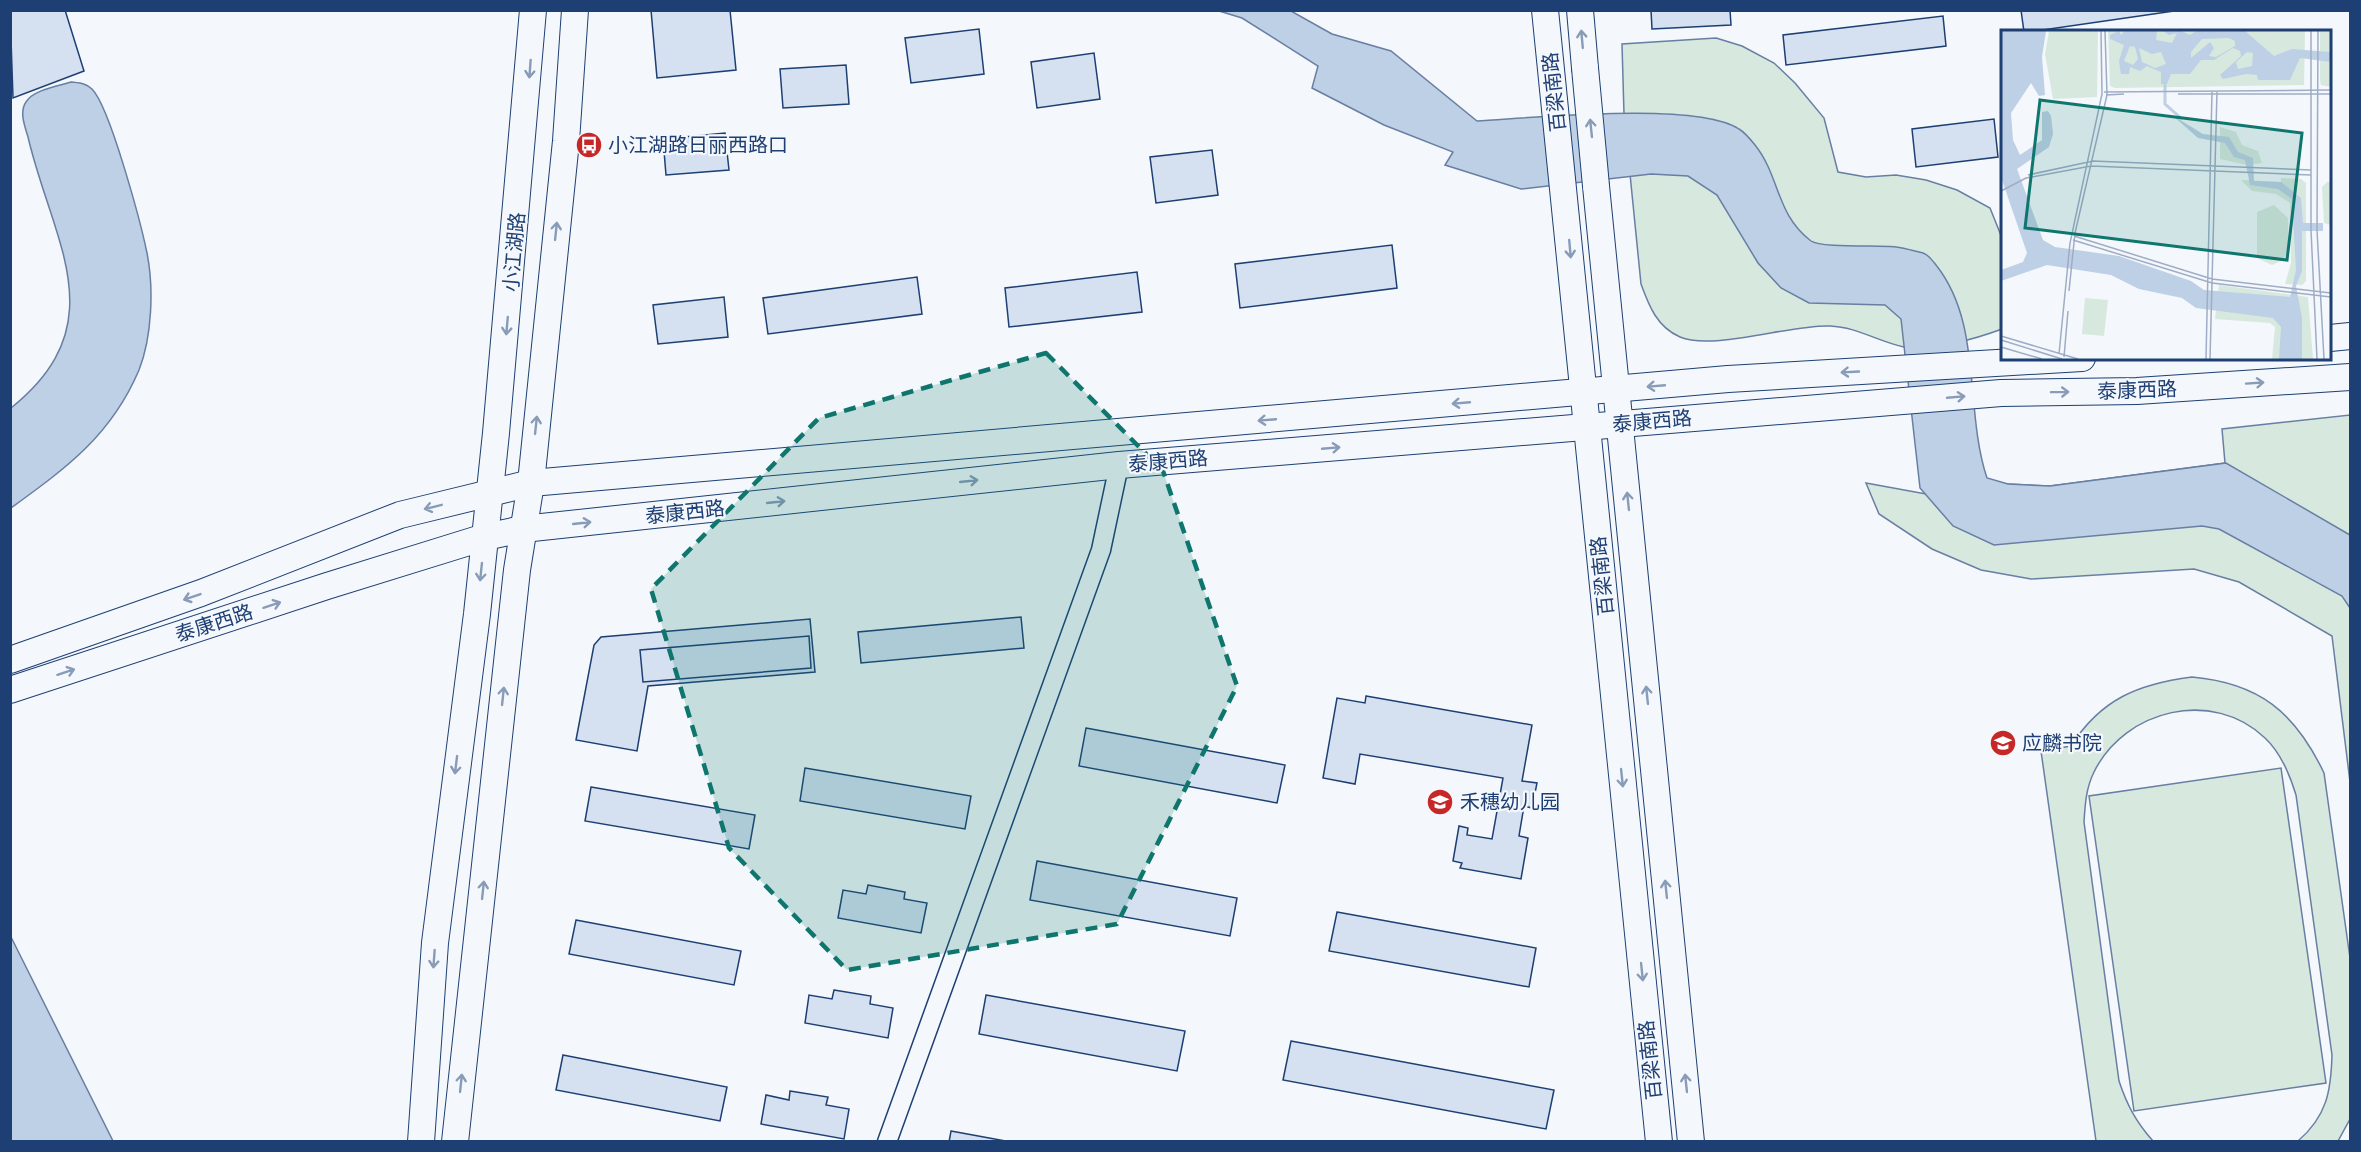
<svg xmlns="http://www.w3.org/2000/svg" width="2361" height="1152" font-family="'Sofia Sans Condensed','Noto Sans SC',sans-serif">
<rect width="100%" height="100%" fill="#f4f7fb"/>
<g fill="#d7e8df" stroke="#687fa3" stroke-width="1.5">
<path d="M 1716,38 L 1742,46 L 1774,63 L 1795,83 L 1824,118 L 1838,172 L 1866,177 L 1896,175 L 1926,180 L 1957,190 L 1990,208 L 2002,238 L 2002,329 C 1978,338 1930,352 1904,347 C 1879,342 1857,327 1830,326 C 1792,324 1713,351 1680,337 C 1657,327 1649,306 1641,284 L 1624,114 L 1622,44 Z"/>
<polygon points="2350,415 2350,782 2332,636 2239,582 2194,569 2031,579 1981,570 1932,549 1879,514 1866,483 1926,494 2008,484 2050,486 2225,463 2222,429"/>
<path d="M 2192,677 C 2259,683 2295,712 2324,773 L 2350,958 L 2350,1119 L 2338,1141 L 2298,1141 C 2327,1116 2331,1091 2332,1055 L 2296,795 C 2290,775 2281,753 2265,738 C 2213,688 2125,709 2094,772 C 2086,788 2085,805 2084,822 L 2119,1081 C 2127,1105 2136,1122 2153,1141 L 2096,1141 L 2041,751 L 2071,746 C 2101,699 2138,684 2192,677 Z"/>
<polygon points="2281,768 2326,1083 2134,1111 2089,796"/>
</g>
<g fill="#bed0e5" stroke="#687fa3" stroke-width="1.5">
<path d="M 1219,11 L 1291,11 L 1332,34 L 1391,51 L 1477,121 C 1532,118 1697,101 1739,129 C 1744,132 1751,140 1755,145 C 1780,176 1776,215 1811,241 C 1821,248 1880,245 1896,247 C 1905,248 1914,251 1923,253 C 1929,255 1932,260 1936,265 C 1983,324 1964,409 1987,478 L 2008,484 L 2050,486 L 2226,463 L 2350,535 L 2350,608 L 2342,596 L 2219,529 L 2202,526 L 1994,545 L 1953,526 L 1920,488 L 1901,319 L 1885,305 L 1809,303 L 1781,288 L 1758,263 L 1717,195 L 1688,176 L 1651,174 L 1521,189 L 1445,165 L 1453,152 L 1384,125 L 1312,88 L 1318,66 L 1242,18 Z"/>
<path d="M 71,82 C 80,83 86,83 92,89 C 110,107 141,224 147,253 C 154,288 152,337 139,370 C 111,436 66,468 11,508 L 11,408 C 117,323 52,241 28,137 C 25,127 19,112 26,102 C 33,90 58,86 71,82 Z"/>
<polygon points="10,935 113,1141 11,1141"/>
</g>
<g fill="#d5e0f0" stroke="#1d3f73" stroke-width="1.5">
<polygon points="10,10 65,10 84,71 13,98"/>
<polygon points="651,10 730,10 736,70 657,78"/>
<polygon points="1651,10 1730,10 1731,25 1652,29"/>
<polygon points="2021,10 2181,10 2028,32 2024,32"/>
<polygon points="1943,16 1946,46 1786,65 1783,35"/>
<polygon points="979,29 984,74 911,83 905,38"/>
<polygon points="1094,53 1100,99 1037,108 1031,62"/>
<polygon points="846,65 849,104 783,108 780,69"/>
<polygon points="1994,119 1998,157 1916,167 1912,129"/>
<polygon points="725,133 729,170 666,175 663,139"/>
<polygon points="1212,150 1218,195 1156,203 1150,157"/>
<polygon points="1392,245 1397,288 1240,308 1235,264"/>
<polygon points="1137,272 1142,312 1009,327 1005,288"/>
<polygon points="917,277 922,314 768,334 763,298"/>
<polygon points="724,297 728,337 658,344 653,305"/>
<polygon points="1021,617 1024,648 861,663 858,632"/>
<polygon points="810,619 815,672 648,686 637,751 576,740 594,645 601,637"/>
<polygon points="809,636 811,668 643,682 640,650"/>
<polygon points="1366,696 1532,725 1522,781 1537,783 1532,808 1524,806 1519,836 1528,838 1521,879 1460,868 1462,863 1453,861 1459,826 1468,828 1467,835 1492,839 1503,778 1360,754 1355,784 1323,778 1337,698 1365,703"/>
<polygon points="1086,728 1285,765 1277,803 1079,766"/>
<polygon points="805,768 971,796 965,829 800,801"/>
<polygon points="591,787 755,815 749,849 585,821"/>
<polygon points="1037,861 1237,898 1230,936 1030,900"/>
<polygon points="868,885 905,892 904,899 927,903 921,933 838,918 843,890 866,894"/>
<polygon points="1337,912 1536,948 1529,987 1329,951"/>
<polygon points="576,920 741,951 734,985 569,954"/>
<polygon points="834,990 871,996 870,1004 893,1008 888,1038 805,1023 809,995 832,999"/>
<polygon points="986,995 1185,1031 1177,1071 979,1034"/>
<polygon points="1291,1041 1554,1090 1546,1129 1283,1080"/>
<polygon points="563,1055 727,1087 720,1121 556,1090"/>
<polygon points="790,1091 828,1097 826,1105 849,1109 844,1139 761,1124 766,1095 789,1100"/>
<polygon points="951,1131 1011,1142 949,1142"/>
</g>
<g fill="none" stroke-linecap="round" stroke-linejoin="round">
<defs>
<polyline id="minor" points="887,1142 1101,550 1119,465"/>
<g id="secondary">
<polyline points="1545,10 1659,1142"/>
<polyline points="1580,10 1585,68"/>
<polyline points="1596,186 1691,1142"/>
<polyline points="2330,338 2350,336"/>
<polyline points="10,660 201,593 400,515 531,483 1728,379 2082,358"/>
<polyline points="10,690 327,586 485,537 523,529 1119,465 2001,393 2137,391 2350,377"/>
<polyline points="421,1142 435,943 477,614 496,433 533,10"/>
<polyline points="455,1142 517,570 531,483 566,141 575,10"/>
</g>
</defs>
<use href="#minor" stroke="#1d3f73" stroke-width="21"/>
<use href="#secondary" stroke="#1d3f73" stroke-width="28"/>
<use href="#minor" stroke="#f4f7fb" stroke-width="18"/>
<use href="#secondary" stroke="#f4f7fb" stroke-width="26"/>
<defs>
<polyline id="secondary-bridge" points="1585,68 1596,186"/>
</defs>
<use href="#secondary-bridge" stroke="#1d3f73" stroke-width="28" stroke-linecap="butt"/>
<use href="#secondary-bridge" stroke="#f4f7fb" stroke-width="26"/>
</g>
<defs><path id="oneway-shaft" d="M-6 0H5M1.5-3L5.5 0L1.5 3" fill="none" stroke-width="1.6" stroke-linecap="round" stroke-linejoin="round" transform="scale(1.5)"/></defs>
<g stroke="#889bb7">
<use href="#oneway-shaft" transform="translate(1582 39) rotate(-95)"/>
<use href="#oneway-shaft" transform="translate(530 69) rotate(94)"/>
<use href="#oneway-shaft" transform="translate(1591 128) rotate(-96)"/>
<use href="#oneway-shaft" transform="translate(556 231) rotate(-84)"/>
<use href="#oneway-shaft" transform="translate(1570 249) rotate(85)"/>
<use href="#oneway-shaft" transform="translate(507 326) rotate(95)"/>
<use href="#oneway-shaft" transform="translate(1850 372) rotate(177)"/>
<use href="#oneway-shaft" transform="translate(2255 383) rotate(-4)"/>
<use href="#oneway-shaft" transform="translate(1656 386) rotate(175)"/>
<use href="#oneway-shaft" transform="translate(2060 392) rotate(-1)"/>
<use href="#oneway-shaft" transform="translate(1956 397) rotate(-5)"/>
<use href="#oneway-shaft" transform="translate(1461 403) rotate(175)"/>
<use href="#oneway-shaft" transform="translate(1267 420) rotate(175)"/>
<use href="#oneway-shaft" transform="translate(536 425) rotate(-84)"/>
<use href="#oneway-shaft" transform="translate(1331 448) rotate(-5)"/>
<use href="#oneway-shaft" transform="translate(969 481) rotate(-6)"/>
<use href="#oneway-shaft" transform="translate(1628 501) rotate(-96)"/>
<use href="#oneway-shaft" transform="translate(776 502) rotate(-6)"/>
<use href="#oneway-shaft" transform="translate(433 507) rotate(166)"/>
<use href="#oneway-shaft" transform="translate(582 523) rotate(-6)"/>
<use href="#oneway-shaft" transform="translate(481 572) rotate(96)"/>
<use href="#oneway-shaft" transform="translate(192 597) rotate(161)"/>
<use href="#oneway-shaft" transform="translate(272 605) rotate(-18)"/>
<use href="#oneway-shaft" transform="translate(66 672) rotate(-18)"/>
<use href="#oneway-shaft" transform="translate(1647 695) rotate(-96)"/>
<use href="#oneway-shaft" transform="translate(503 696) rotate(-84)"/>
<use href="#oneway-shaft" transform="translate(456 765) rotate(97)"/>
<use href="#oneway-shaft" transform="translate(1622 778) rotate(84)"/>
<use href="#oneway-shaft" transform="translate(1666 889) rotate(-96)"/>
<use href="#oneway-shaft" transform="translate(483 890) rotate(-84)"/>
<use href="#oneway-shaft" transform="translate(434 959) rotate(94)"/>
<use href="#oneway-shaft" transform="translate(1642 972) rotate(84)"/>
<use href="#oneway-shaft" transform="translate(461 1083) rotate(-84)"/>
<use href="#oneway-shaft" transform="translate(1686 1083) rotate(-96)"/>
</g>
<path fill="#0f766e" fill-opacity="0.2" stroke="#0f766e" stroke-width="4.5" stroke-dasharray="12 8" stroke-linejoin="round" d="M 1046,353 L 1163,471 L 1237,686 L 1117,924 L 847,970 L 729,848 L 651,589 L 819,418 Z"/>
<defs>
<symbol id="bus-disc" viewBox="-11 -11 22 22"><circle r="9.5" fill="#c62828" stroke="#f4f7fb"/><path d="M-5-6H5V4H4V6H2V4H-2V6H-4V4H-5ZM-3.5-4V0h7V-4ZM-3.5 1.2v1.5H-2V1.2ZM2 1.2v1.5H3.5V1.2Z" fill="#fff"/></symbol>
<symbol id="school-disc" viewBox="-11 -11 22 22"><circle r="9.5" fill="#c62828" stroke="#f4f7fb"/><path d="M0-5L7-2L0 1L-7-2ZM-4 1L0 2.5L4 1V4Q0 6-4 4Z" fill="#fff"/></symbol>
</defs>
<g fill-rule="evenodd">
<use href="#bus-disc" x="574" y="130" width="30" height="30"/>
<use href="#school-disc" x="1988" y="728" width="30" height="30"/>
<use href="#school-disc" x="1425" y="787" width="30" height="30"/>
</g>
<g text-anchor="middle" stroke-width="4.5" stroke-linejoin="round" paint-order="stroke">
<g font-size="20" fill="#1d3f73" stroke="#f4f7fb">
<text transform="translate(1554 92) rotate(-96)" y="7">百梁南路</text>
<text transform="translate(514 252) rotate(-85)" y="7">小江湖路</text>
<text transform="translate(2137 390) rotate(-2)" y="7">泰康西路</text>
<text transform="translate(1652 421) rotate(-5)" y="7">泰康西路</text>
<text transform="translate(1168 461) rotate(-5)" y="7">泰康西路</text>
<text transform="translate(685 512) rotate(-6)" y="7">泰康西路</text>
<text transform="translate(1602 576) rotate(-96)" y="7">百梁南路</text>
<text transform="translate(214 623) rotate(-18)" y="7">泰康西路</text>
<text transform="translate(1650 1060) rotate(-96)" y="7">百梁南路</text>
</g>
<g font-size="20" fill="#1d3f73" stroke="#f4f7fb" text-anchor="start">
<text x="608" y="152">小江湖路日丽西路口</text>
<text x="2022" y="750">应麟书院</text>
<text x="1460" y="809">禾穗幼儿园</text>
</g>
</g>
<g transform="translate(2001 30)">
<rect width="330" height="330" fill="#f4f7fb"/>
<path d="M 48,1 L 97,1 L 96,67 L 52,69 L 44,24 ZM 107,1 L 304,1 L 303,55 L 114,58 L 109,56 ZM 319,1 L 330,1 L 330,57 L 320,55 L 319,50 ZM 219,97 L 235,102 L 241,115 L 257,121 L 261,133 L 246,135 L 219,129 ZM 280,148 L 300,149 L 305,153 L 305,251 L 301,255 L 284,254 L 290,233 L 289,173 L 275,164 L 251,161 L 240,150 L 280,152 ZM 326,152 L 330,152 L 330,195 L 323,193 L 321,157 ZM 273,175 L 287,188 L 287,220 L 282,230 L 271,235 L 256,228 L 256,182 ZM 218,255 L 307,267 L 312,329 L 271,329 L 274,297 L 269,293 L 214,289 ZM 84,268 L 107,270 L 103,306 L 81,304 Z" fill="#d7e8df"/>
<path d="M 0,1 L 45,1 L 41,27 L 44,65 L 38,66 L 30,53 L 10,83 L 12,110 L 19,125 L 41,110 L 41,82 L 47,81 L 50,86 L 52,104 L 48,117 L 16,139 L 42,210 L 54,217 L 118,226 L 190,251 L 203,260 L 289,267 L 295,240 L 291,169 L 277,159 L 249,155 L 244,130 L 233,127 L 224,113 L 197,108 L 171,85 L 202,104 L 228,107 L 237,122 L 252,128 L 253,151 L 280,152 L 300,168 L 302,193 L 322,193 L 322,201 L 301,201 L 301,241 L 295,256 L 301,288 L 301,329 L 278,329 L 280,297 L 272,288 L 195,278 L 181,268 L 138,259 L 110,245 L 46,235 L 0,251 L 0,240 L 22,232 L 26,223 L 0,147 ZM 118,1 L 120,5 L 124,1 L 156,1 L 155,10 L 171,13 L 176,3 L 168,5 L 162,1 L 180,1 L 189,5 L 195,1 L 244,1 L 273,26 L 291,19 L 329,22 L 330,32 L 299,28 L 289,50 L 257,50 L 256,45 L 245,44 L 222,49 L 219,45 L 240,26 L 239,21 L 232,18 L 213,30 L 200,30 L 189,44 L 170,44 L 166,54 L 160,54 L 160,42 L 146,36 L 139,41 L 129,37 L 128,44 L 120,44 L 118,31 L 123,15 L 109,9 L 109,5 ZM 228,8 L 234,11 L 234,16 L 215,27 L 208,26 L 213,18 L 209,12 L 190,28 L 190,22 L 201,9 ZM 129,16 L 134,17 L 137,29 L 132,35 L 123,31 ZM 138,18 L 151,24 L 160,22 L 165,34 L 154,38 L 141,32 ZM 246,22 L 252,23 L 251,36 L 237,39 L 235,32 Z" fill="#bed0e5" fill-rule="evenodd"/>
<path fill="none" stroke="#bed0e5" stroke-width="3" d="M 164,52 L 164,74 L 181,89"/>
<path fill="none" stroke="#9eadc5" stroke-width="1.5" d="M 310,1 L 310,200 L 316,329M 317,1 L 316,200 L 323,329M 103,62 L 330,60M 177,64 L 330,64M 105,65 L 123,64M 27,145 L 92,131 L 310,140M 0,161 L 25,148 L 90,136 L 310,145M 73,206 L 211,249 L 330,263M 72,210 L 211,253 L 330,267M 68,261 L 74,203 L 106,65 L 104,1M 0,306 L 77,329M 0,310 L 61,329M 0,317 L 41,329M 58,324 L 69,213 L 101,64 L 100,1M 63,327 L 67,281M 205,329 L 211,61M 209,329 L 216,61"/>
<path fill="#0f766e" fill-opacity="0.15" stroke="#0f766e" stroke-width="3" d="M 39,70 L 301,103 L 286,230 L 24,198 Z"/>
<rect width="330" height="330" fill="none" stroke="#1d3f73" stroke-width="3"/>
</g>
<rect width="2361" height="1152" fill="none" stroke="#1d3f73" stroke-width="24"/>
</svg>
